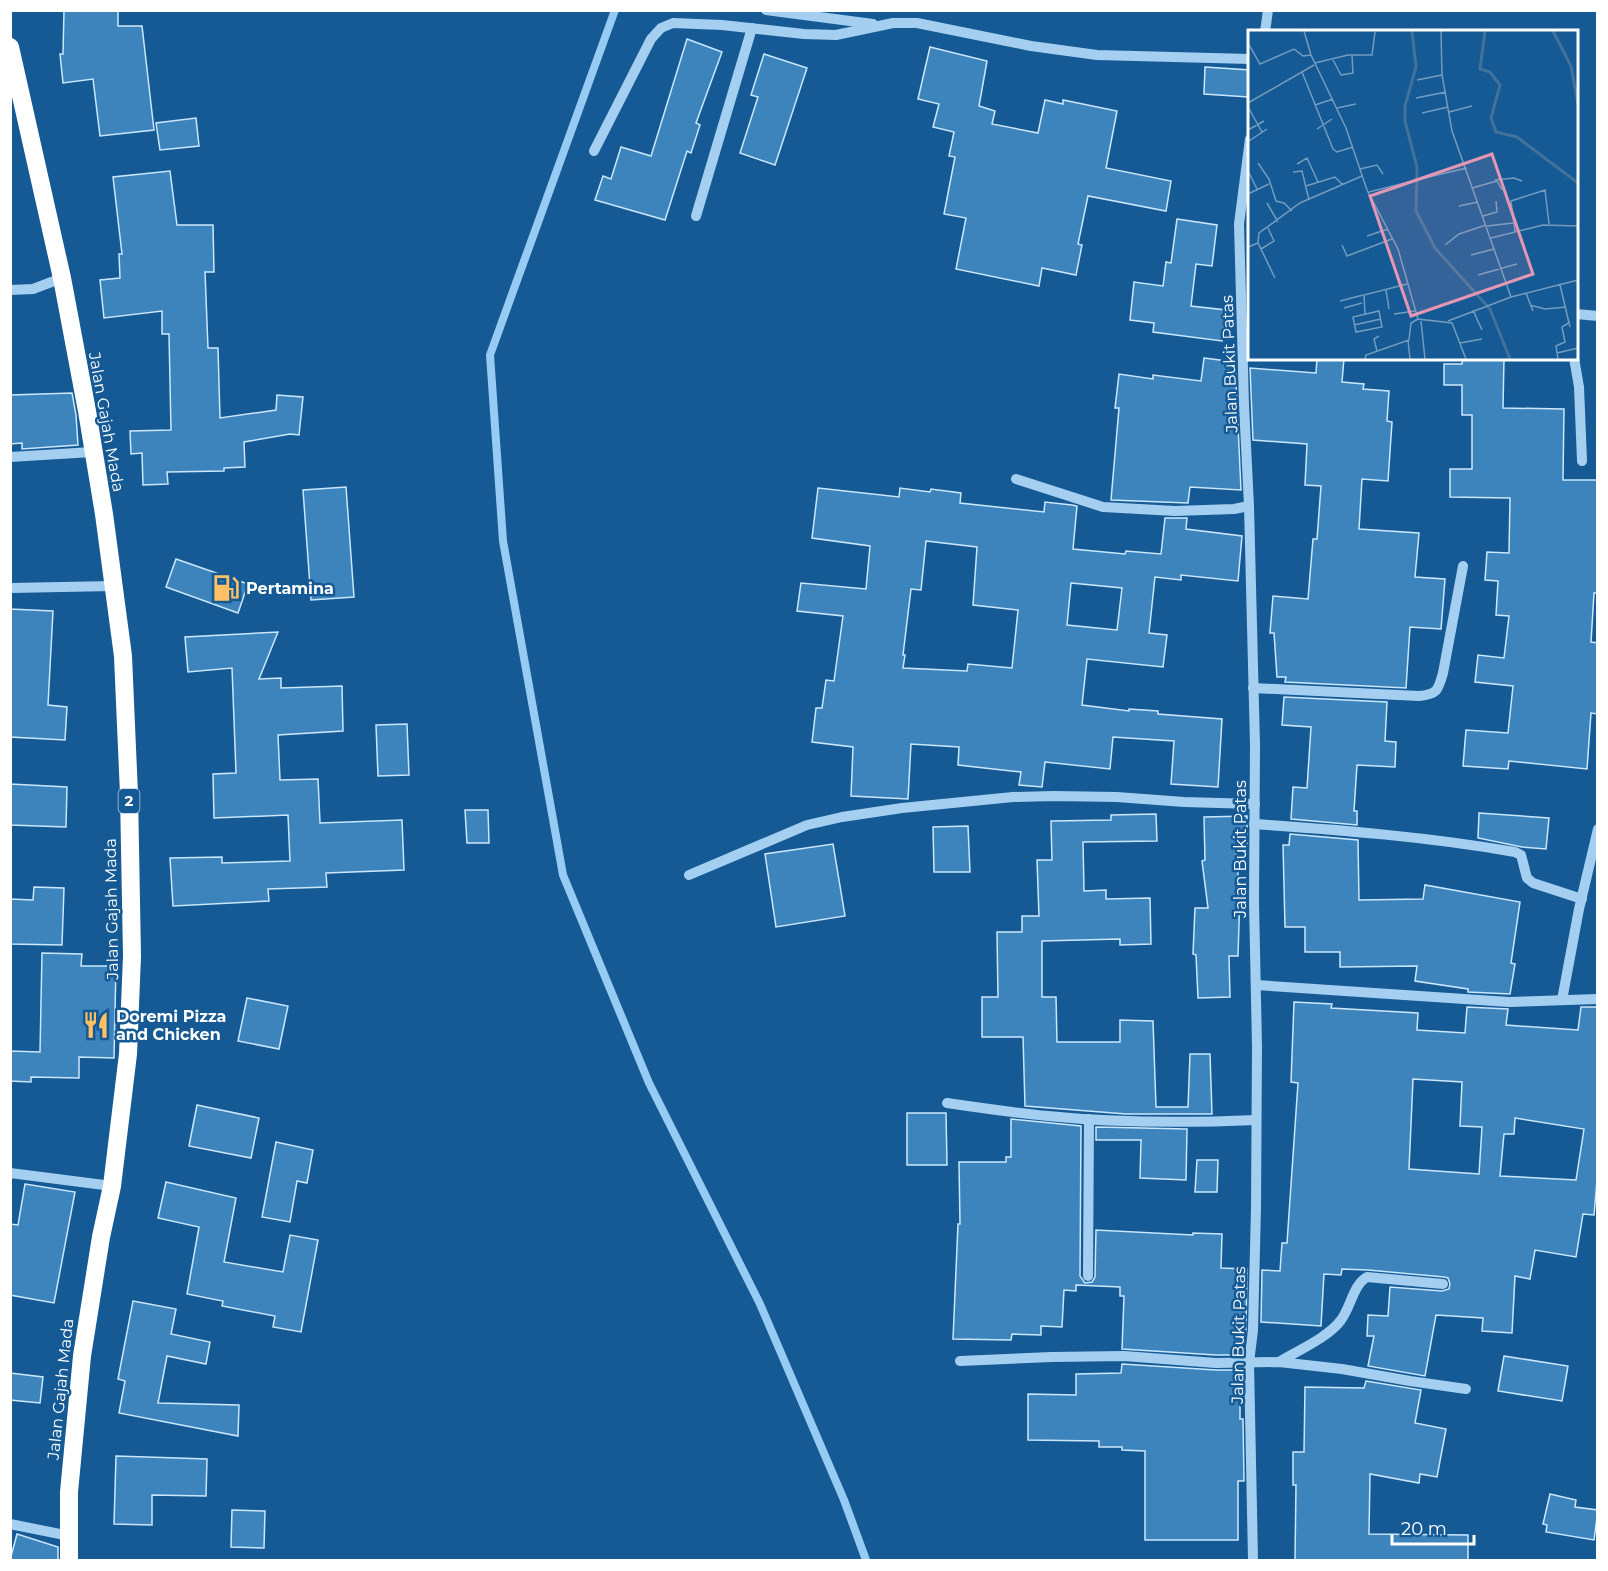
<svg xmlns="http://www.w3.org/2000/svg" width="1608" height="1571" font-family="Montserrat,sans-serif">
<rect width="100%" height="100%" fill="#155a94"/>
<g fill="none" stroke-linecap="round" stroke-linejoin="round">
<polyline stroke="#96ccf4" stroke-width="8" points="615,10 490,355 503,541 563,875 649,1083 760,1304 844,1500 866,1560"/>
</g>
<g fill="#3d84bc" stroke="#cbe7fc" stroke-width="1.5" fill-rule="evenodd">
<polygon points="64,10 118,10 118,26 142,26 154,130 100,136 93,79 63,83 60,54 63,54"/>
<polygon points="687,39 722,52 696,123 700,125 691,153 687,151 665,220 595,200 603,176 611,179 621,147 651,156"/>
<polygon points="930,47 987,61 979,106 995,111 992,124 1038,133 1045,100 1063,104 1063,100 1117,111 1106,168 1171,181 1166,211 1088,196 1078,244 1082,245 1076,275 1042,268 1039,286 956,269 966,218 944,214 955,157 949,156 954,132 933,127 939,104 918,99"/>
<polygon points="764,54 807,68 775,165 740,153 758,97 751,95"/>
<polygon points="1205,67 1250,70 1248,97 1204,94"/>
<polygon points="196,118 199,146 160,150 156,123"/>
<polygon points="170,171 177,225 213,225 214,272 205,272 208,348 218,348 220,418 276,410 277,395 303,397 299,435 290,434 244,442 245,467 224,468 224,471 167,472 168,484 143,485 142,453 131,454 130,431 171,430 169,334 162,334 162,311 104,318 100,280 120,278 119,254 122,254 113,177"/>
<polygon points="1177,219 1217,225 1212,266 1196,264 1191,306 1226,310 1222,341 1153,332 1154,323 1130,320 1134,282 1163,286 1166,262 1171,263"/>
<polygon points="1204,358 1235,362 1241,490 1190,487 1188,503 1111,500 1119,408 1115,408 1119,374 1153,379 1153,375 1201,381"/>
<polygon points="1317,358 1344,358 1342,382 1364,384 1363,389 1389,391 1387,421 1392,422 1388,481 1362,479 1359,529 1419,533 1415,577 1445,579 1441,629 1410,627 1406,688 1285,682 1286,677 1277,677 1274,633 1270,633 1273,596 1308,599 1313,539 1317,539 1321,486 1305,485 1307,444 1253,440 1250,368 1316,373"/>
<polygon points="1463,358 1504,358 1503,408 1564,409 1563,480 1598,480 1598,580 1597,593 1594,593 1591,642 1598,643 1598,714 1591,713 1587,769 1509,761 1508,769 1463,766 1466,730 1508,733 1513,686 1475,682 1478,655 1504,658 1509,616 1496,615 1498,581 1485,580 1487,552 1509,553 1510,498 1450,497 1450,469 1472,469 1472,415 1462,415 1462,385 1444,385 1444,364 1462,364"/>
<polygon points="72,393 76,415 78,445 22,449 22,443 10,444 10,395"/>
<polygon points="346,487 354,597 311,600 303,490"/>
<path d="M 818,488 L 899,497 L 900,488 L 930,492 L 931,489 L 961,493 L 960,503 L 1044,512 L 1045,502 L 1072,505 L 1077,506 L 1073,549 L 1125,554 L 1126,551 L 1161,554 L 1165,518 L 1187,518 L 1186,529 L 1242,536 L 1238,581 L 1181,575 L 1181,580 L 1155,577 L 1149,633 L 1167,635 L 1163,667 L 1087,659 L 1082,705 L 1129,711 L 1129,709 L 1158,711 L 1158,714 L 1222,719 L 1218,787 L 1171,784 L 1174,741 L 1113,737 L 1110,769 L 1045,762 L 1042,787 L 1019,785 L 1021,772 L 958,765 L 959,747 L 911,744 L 908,799 L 851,796 L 853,747 L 812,742 L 816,708 L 822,708 L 826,680 L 834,681 L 843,616 L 797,611 L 801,583 L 866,589 L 870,546 L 812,538 ZM 926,541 L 977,547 L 973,605 L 1018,610 L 1012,668 L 968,664 L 967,671 L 903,668 L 905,655 L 903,655 L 911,589 L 921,590 ZM 1071,583 L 1122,588 L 1117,630 L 1067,625 Z"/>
<polygon points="176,559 248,584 238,613 166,587"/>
<polygon points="10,609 53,611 48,705 67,707 65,740 10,737"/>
<polygon points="278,632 259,679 281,678 281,688 342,686 343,731 278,735 280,780 318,779 320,823 402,820 404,870 326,873 327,887 268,889 269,901 173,906 170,858 222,857 222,863 290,861 288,815 214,818 213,774 236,773 232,668 188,672 185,637"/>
<polygon points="1284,697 1387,702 1385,741 1396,742 1395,767 1357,765 1354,811 1357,811 1357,825 1291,819 1293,787 1307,788 1311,727 1282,725"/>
<polygon points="407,724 409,775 378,776 376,725"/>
<polygon points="10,784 67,787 66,827 10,825"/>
<polygon points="465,810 488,810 489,843 467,843"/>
<polygon points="1479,813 1549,818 1546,849 1522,847 1478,838"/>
<polygon points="1156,814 1157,841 1083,842 1084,891 1106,890 1106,899 1150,898 1151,944 1120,945 1120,939 1042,941 1042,997 1056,997 1057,1042 1120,1042 1120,1020 1153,1021 1156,1107 1188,1107 1190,1054 1210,1054 1212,1114 1126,1114 1025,1106 1023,1037 982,1037 982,997 998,997 997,932 1022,932 1022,916 1039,916 1037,860 1052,860 1051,821 1111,820 1111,815"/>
<polygon points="1247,816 1247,847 1235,847 1240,892 1238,956 1229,956 1230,997 1198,998 1196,955 1193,954 1195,908 1208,908 1202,861 1205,860 1204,817"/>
<polygon points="968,826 970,872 934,872 933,827"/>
<polygon points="1290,834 1358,840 1359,900 1423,899 1425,885 1520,902 1511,963 1515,964 1510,994 1468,992 1468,989 1415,981 1417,966 1340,967 1340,952 1305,952 1305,927 1285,927 1283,845 1289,845"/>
<polygon points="833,844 845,916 776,927 765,854"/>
<polygon points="34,887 64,888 62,945 10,944 10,899 33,900"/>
<polygon points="42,953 82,954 81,966 116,966 114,1058 79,1057 79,1078 31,1077 31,1082 10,1081 10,1051 40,1052"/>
<polygon points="247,998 288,1006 279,1049 238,1041"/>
<path d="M 1294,1002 L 1332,1004 L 1331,1008 L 1418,1013 L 1417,1030 L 1465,1033 L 1467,1007 L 1508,1009 L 1506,1025 L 1578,1030 L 1581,1007 L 1598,1007 L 1598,1169 L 1594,1215 L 1583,1214 L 1576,1257 L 1535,1250 L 1530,1279 L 1515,1276 L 1512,1333 L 1482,1331 L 1483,1318 L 1436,1315 L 1425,1376 L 1368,1366 L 1374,1336 L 1367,1336 L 1368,1315 L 1388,1316 L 1390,1287 L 1442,1291 L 1449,1289 L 1450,1284 L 1448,1278 L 1444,1277 L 1368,1270 L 1342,1269 L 1341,1275 L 1324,1274 L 1321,1326 L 1261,1322 L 1262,1270 L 1280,1271 L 1282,1243 L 1287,1243 L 1298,1083 L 1291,1082 ZM 1413,1079 L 1462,1082 L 1460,1126 L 1482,1127 L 1479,1174 L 1409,1169 ZM 1515,1118 L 1584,1129 L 1576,1180 L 1500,1176 L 1504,1134 L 1514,1134 Z"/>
<polygon points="197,1105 259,1118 251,1158 189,1146"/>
<polygon points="907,1113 946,1113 947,1165 907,1165"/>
<polygon points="1011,1119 1081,1126 1080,1276 1085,1283 1092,1282 1095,1277 1096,1230 1193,1235 1193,1233 1222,1234 1221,1268 1247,1269 1246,1329 1244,1339 1240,1339 1240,1355 1216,1355 1122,1349 1124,1296 1120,1296 1120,1287 1076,1285 1076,1291 1064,1290 1062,1327 1041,1326 1041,1335 1012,1334 1011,1340 953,1339 958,1224 960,1224 959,1162 1006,1162 1006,1157 1011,1157"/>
<polygon points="1096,1127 1187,1129 1186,1180 1140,1178 1141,1140 1096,1140"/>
<polygon points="276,1142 313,1150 307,1183 297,1181 290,1222 262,1217"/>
<polygon points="1197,1160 1218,1160 1217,1192 1195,1192"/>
<polygon points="166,1182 236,1198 224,1262 283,1272 290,1235 318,1240 301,1332 273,1327 275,1316 222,1306 223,1301 187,1294 199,1227 158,1218"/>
<polygon points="25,1184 75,1192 54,1303 10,1295 10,1224 18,1225"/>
<polygon points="133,1301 176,1309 171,1334 210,1342 206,1364 167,1356 158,1403 239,1405 238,1436 119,1413 125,1381 118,1379"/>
<polygon points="1504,1356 1568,1366 1562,1401 1498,1391"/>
<polygon points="1122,1364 1216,1370 1240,1370 1240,1419 1243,1419 1244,1481 1238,1481 1238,1540 1145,1540 1145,1451 1122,1450 1122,1447 1099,1447 1099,1441 1028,1440 1028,1394 1076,1395 1076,1374 1121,1373"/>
<polygon points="10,1373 43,1377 40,1403 10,1400"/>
<polygon points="1366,1381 1421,1390 1415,1423 1446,1429 1437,1477 1420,1474 1419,1483 1370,1474 1369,1534 1468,1535 1468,1560 1295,1560 1296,1485 1293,1485 1293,1452 1304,1452 1305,1387 1364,1388"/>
<polygon points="116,1456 207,1459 206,1496 152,1495 152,1525 114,1524"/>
<polygon points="1550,1494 1576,1500 1575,1507 1598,1510 1594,1540 1546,1532 1547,1525 1543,1524"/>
<polygon points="232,1510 265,1511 264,1548 231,1547"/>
<polygon points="17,1534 58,1547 58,1560 10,1560"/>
</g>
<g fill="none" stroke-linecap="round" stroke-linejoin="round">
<g stroke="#a4cff1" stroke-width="10">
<polyline points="766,10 873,24"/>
<polyline points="1265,32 1268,10"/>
<polyline points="1250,139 1239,224 1244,405 1249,506 1255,745 1254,902 1257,1047 1256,1208 1253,1330 1249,1363 1253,1560"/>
<polyline points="594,151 651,39 661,28 673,23 722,25 804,34 836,35 893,23 917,23 1031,46 1097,55 1250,59"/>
<polyline points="696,216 752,28"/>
<polyline points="10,290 33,289 62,278"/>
<polyline points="1576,314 1598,316"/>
<polyline points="1574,358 1579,387 1582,461"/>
<polyline points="10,457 92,452"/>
<polyline points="1016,479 1103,507 1175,511 1234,509 1249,506"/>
<polyline points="10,588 114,586"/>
<path d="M 1253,688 L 1419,696 C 1438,694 1438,690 1443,673 L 1463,566"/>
<path d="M 1254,824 C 1341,830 1429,837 1515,852 L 1521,855 L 1527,878 L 1533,883 L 1582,899"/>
<polyline points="689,875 807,825 842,817 902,808 1013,797 1053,796 1117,797 1184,802 1255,804"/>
<polyline points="1256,985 1509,1002 1598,999"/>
<polyline points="1562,1000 1579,909 1598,829"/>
<path d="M 947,1103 C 981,1108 1015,1113 1048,1116 C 1117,1123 1187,1123 1256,1120"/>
<polyline points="10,1173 112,1186"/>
<polyline points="1088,1276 1089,1119"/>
<polyline points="960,1361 1051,1357 1124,1356 1216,1363 1279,1362 1342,1369 1410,1381 1466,1389"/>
<path d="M 1279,1362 C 1297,1351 1329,1337 1341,1320 C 1351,1307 1353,1285 1367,1277 L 1443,1284"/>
<polyline points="10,1524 70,1536"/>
</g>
<polyline stroke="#fff" stroke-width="18" points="10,47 62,278 87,411 104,514 123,656 129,794 132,956 128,1054 112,1186 101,1237 82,1356 69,1492 69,1560"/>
</g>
<defs>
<symbol id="fuel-bare" viewBox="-9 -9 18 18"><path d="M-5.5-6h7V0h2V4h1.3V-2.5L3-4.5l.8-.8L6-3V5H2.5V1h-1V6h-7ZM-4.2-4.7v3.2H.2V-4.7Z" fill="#ffc164" stroke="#155a94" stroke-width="2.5" paint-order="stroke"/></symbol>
<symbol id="restaurant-bare" viewBox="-9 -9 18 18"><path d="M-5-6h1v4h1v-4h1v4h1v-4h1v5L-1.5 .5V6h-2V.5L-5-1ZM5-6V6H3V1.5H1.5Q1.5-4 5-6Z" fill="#ffc164" stroke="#155a94" stroke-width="2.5" paint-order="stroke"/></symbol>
</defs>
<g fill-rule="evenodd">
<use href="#fuel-bare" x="207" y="569" width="38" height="38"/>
<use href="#restaurant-bare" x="77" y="1006" width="38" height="38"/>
</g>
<g text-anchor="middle" stroke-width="5" stroke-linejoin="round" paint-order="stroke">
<rect fill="#155a94" stroke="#b9cedf" stroke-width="1.5" x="118.5" y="789" width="21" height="24" rx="4.5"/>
<g font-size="15" font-weight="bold" fill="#fff">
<text x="129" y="806">2</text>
</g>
<g font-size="16" fill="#fff" stroke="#155a94">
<text transform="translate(1229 364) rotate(-92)" y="6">Jalan Bukit Patas</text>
<text transform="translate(107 422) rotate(80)" y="6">Jalan Gajah Mada</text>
<text transform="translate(1240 849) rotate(-90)" y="6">Jalan Bukit Patas</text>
<text transform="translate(111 909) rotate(-91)" y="6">Jalan Gajah Mada</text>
<text transform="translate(1238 1335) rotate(-89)" y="6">Jalan Bukit Patas</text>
<text transform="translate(60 1389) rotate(-84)" y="6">Jalan Gajah Mada</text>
</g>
<g font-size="16" font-weight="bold" fill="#fff" stroke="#155a94" text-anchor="start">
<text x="246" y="594">Pertamina</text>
<text x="116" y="1022">Doremi Pizza<tspan x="116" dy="18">and Chicken</tspan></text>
</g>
</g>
<g transform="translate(1248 30)">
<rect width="330" height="330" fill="#155a94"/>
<path fill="none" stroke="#41729c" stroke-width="3" d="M 164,1 L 168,37 L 157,76 L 157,91 L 169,137 L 168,181 L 187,218 L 242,279 L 262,329M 237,1 L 232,39 L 242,42 L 252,55 L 243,88 L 248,102 L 269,107 L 330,153M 305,1 L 323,36 L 330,74"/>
<path fill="none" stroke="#739cbf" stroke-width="1.5" d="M 56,1 L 63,25 L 98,98 L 119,160 L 150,219 L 170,289 L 204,293 L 218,329M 193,1 L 194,45 L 204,101 L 263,267M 0,13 L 12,34 L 46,19 L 55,26 L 63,25M 84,28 L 93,45 L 105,43 L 104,25M 67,33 L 100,25 L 124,25 L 127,2M 54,42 L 85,119 L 89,122 L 105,117M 169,50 L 194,45M 168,68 L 198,62M 0,73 L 66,35M 67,75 L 85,69M 0,77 L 14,102M 89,78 L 108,74M 201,82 L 224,76M 174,83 L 200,77M 69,99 L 84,89M 0,100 L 16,91M 1,111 L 19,99M 10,133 L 21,149 L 28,171 L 36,173 L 44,181M 49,134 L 59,128 L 70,152M 112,139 L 129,135 L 135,144M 0,141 L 9,159M 45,142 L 54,141 L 61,170M 189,145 L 219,138M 247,150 L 266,148 L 274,151M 58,156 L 87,147 L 95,155M 224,158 L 249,151 L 254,160M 121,162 L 189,145M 0,164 L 21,154M 19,173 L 30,192M 211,176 L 230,172M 235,186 L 249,182 L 248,171M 239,196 L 265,193M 267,202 L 263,171 L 297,160 L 301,194M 119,206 L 140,199M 243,208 L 295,195 L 330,196M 10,213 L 11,203 L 52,173 L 114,146M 94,215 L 99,226 L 144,209M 197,215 L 211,204 L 238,195M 0,217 L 10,213 L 27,248M 13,219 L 26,211 L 20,198M 223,225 L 246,219M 230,245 L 269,234M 312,255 L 322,297M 138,260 L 141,279M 278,263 L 285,281M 92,271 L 115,265M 282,275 L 297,279 L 318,277M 96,278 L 114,273M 225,280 L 234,300M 131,281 L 134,297 L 108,302 L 105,287 ZM 117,284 L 116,265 L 159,254M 146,284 L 167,281M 173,291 L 177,329M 200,291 L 263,267 L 330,250M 106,295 L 133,289M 160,310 L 162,329M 212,313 L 234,309M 129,321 L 126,309 L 131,306M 309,323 L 330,318M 117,329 L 118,325 L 161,310 L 163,293 L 170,289M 310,329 L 308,316 L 317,312 L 314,297 L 322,292"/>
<path fill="#e497b5" fill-opacity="0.15" stroke="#e497b5" stroke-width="3" d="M 244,124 L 285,244 L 163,286 L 122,166 Z"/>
<rect width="330" height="330" fill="none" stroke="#fff" stroke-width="3"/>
</g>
<rect width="1608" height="1571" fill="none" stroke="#ffffff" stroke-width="24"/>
<path d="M1392 1535v9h82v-9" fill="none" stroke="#ffffff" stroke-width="3"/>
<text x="1401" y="1535" font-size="18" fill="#ffffff" stroke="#155a94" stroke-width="4.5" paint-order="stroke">20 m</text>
</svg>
